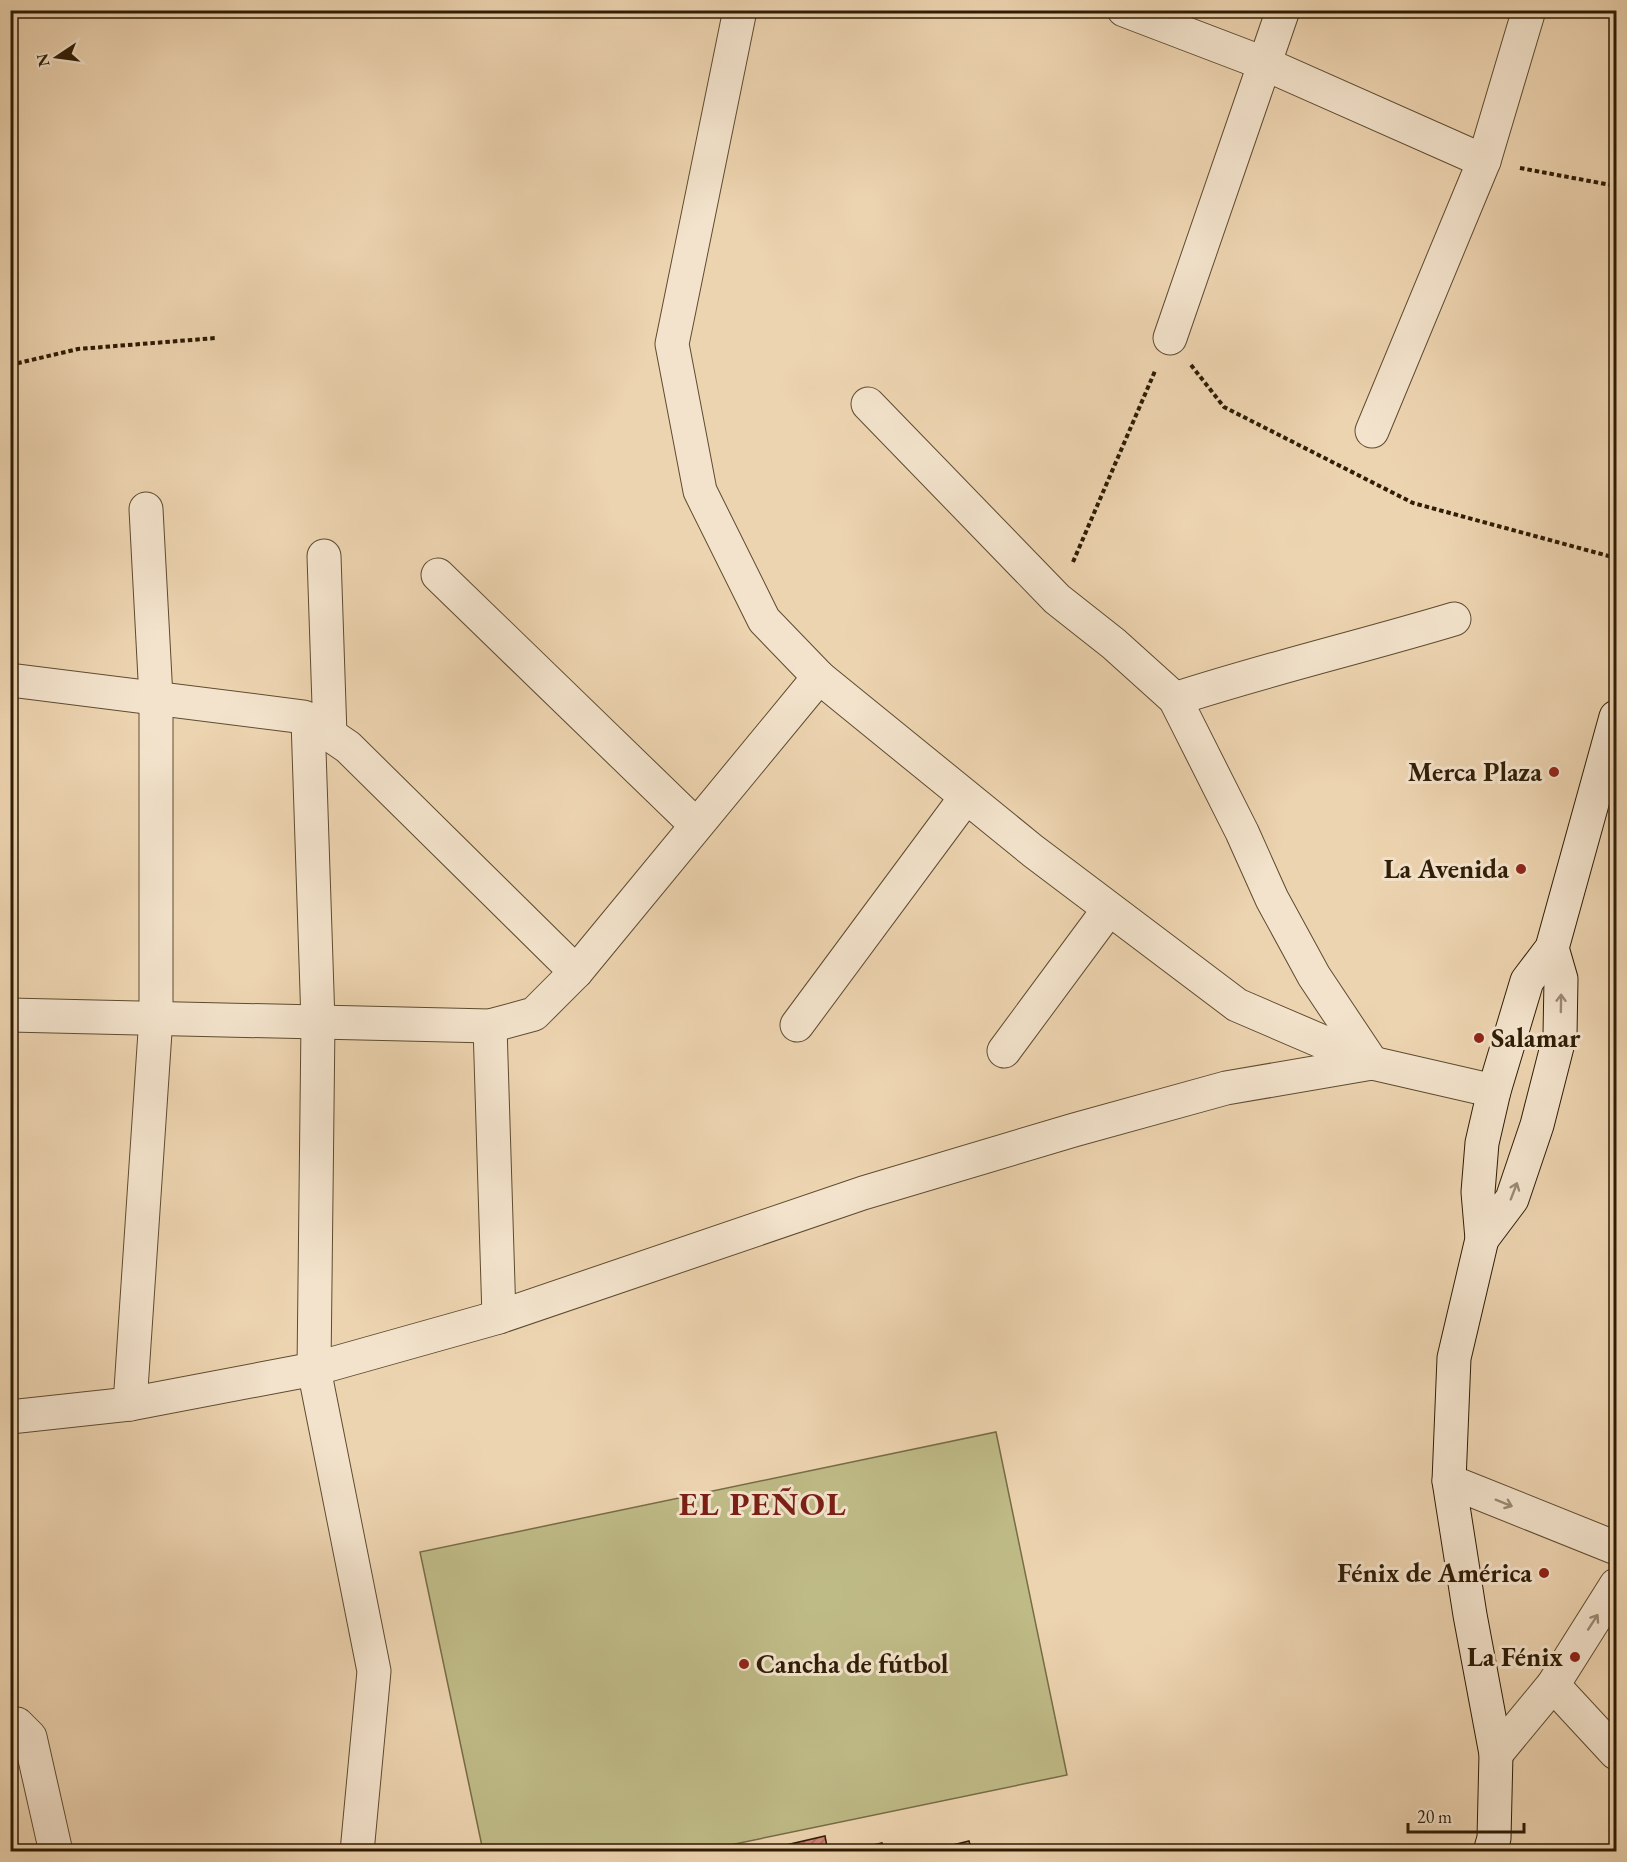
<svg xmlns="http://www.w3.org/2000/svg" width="1627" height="1862" font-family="'EB Garamond',serif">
<defs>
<pattern id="building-hatch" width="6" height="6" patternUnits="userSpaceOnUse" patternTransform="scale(1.5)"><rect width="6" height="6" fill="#d2877a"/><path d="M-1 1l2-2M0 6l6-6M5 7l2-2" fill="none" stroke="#ab6e62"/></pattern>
</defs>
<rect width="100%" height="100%" fill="#edd4b0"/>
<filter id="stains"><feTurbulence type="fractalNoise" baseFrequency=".00333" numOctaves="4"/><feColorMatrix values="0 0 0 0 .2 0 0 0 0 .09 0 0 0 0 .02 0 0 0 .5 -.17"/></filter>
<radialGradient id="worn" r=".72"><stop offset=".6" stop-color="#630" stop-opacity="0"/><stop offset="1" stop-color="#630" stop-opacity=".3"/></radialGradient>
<polygon fill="#bfbb87" stroke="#776c46" stroke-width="1.5" points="996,1432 1067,1775 701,1851 483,1851 420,1552"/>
<g fill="url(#building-hatch)" stroke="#2f1d05" stroke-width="1.5">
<polygon points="825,1836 828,1852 756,1852"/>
<polygon points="969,1841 972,1852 925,1852"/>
<polygon points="882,1843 885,1852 845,1852"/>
</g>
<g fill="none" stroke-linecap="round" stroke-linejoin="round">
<defs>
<g id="street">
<polyline points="740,10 672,344 700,491 764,620 819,677 1033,851 1237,1005 1372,1063 1494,1091"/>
<polyline points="1124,10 1263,63 1484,161"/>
<polyline points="1170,338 1283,10"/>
<polyline points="1372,431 1484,161 1529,10"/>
<polyline points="324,556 330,735"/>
<polyline points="438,575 696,825"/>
<polyline points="10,680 304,717 348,747 576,972"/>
<path d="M 1175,699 C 1267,669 1361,647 1454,619"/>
<polyline points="308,720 318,1022 314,1369 374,1671 357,1852"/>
<polyline points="10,1015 490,1026 534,1014 576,972 819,677"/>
<polyline points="797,1025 966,797"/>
<polyline points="490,1026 499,1317"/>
<polyline points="1004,1051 1109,909"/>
<polyline points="130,1404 156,1017 156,698 146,509"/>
<polyline points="10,1417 130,1404 314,1369 499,1317 863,1193 1074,1130 1226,1088 1372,1063 1314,976 1272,899 1242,832 1175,699 1114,644 1057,599 868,404"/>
<polyline points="1449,1481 1616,1548"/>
<polyline points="1553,1685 1616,1753"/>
<polyline points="10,1723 17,1724 30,1737 56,1852"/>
<polyline points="1496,1754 1553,1685 1616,1585"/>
</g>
<g id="secondary">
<polyline points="1482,1239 1512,1199 1537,1125 1560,1035 1561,979 1552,948"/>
<polyline points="1490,1852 1494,1838 1496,1754 1470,1615 1449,1481 1454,1358 1482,1239 1478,1192 1482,1143 1494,1091 1527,981 1552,948 1616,717"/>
</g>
</defs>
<use href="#street" stroke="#5e4b30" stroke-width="35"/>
<use href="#secondary" stroke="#2f1d05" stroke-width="35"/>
<g stroke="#2f1d05" stroke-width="4" stroke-dasharray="4.5 3" stroke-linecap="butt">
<polyline points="1520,168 1616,186"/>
<polyline points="10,365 78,349 216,338"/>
<polyline points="1191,365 1224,407 1413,503 1616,558"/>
<polyline points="1073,562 1155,371"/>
</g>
<use href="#street" stroke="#f3e3cc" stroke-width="33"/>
<use href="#secondary" stroke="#f3e3cc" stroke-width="33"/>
</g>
<defs><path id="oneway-shaft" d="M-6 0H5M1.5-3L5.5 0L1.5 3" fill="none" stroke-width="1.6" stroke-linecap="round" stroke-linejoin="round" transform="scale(1.5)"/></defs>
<g stroke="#9b8a72">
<use href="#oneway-shaft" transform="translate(1561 1003) rotate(-89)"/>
<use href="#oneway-shaft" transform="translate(1514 1191) rotate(-69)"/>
<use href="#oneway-shaft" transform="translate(1504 1503) rotate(22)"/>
<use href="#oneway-shaft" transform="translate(1593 1622) rotate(-57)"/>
</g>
<g fill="#8f2418" stroke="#f3e3cc" stroke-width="2">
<circle cx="1554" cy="772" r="6"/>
<circle cx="1521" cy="869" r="6"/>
<circle cx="1479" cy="1038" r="6"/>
<circle cx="1544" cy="1573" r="6"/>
<circle cx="1575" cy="1657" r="6"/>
<circle cx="744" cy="1664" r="6"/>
</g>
<g text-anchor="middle" stroke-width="6" stroke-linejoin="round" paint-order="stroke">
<g font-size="27" font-weight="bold" fill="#2f1d05" stroke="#f3e3cc" text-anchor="end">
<text x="1542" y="781">Merca Plaza</text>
<text x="1509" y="878">La Avenida</text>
<text x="1491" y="1047" text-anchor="start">Salamar</text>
<text x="1532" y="1582">Fénix de América</text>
<text x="1563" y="1666">La Fénix</text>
<text x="756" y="1673" text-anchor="start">Cancha de fútbol</text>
</g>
<g font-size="33" font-weight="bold" letter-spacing="1.5" fill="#7a1f14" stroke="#f3e3cc">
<text x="763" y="1515">EL PEÑOL</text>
</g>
</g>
<rect width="1627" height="1862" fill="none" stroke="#edd4b0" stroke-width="36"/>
<rect x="12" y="12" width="1603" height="1838" fill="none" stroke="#2f1d05" stroke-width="3"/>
<rect x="18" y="18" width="1591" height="1826" fill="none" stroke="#2f1d05" stroke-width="1.5"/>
<g transform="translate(57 57) rotate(257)" stroke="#f3e3cc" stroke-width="4.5" paint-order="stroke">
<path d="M0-4.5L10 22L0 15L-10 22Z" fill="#2f1d05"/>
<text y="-9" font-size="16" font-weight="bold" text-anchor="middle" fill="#2f1d05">N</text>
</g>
<path d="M1408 1823v9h116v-9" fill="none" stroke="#2f1d05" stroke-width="3"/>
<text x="1417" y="1823" font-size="18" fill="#2f1d05" stroke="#f3e3cc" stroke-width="4.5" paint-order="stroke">20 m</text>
<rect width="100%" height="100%" filter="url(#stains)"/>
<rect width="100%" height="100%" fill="url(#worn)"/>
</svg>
